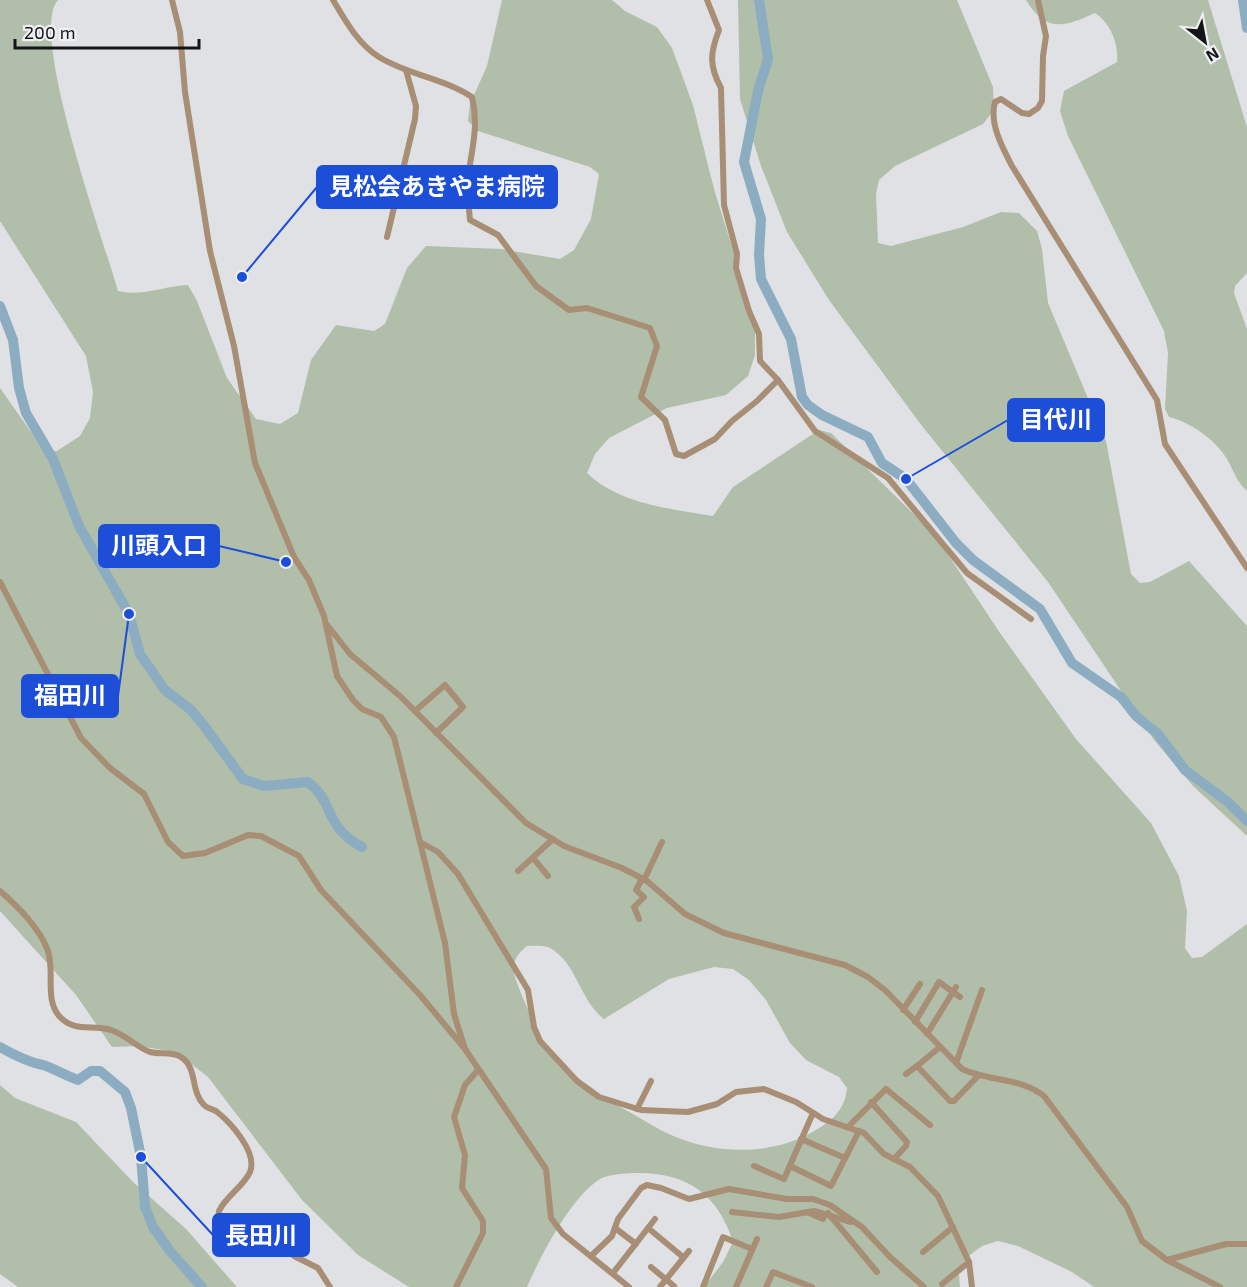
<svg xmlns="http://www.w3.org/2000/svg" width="1247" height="1287" font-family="'Exo 2','Noto Sans JP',sans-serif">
<rect width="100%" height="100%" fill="#e0e1e5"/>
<g fill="#b0beaa" fill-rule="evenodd">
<path d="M 0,0 L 58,0 C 28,32 105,244 118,291 C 141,297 164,286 188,285 L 197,301 L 227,378 L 256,419 L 280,424 L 298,413 L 311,360 L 336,325 L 374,331 L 385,324 L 407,268 L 426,246 L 501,249 L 560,259 L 574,250 L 591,219 L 599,174 L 590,167 L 478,131 L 468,121 L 470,104 L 487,66 L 502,0 L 612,0 L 625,11 L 657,27 L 672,48 L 693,105 L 714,189 L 755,321 L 755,355 L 748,376 L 726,395 L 667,408 L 609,438 L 595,454 L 587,473 C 619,504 671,509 713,516 L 733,487 L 819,430 L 831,433 L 935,535 L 1000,633 L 1076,739 L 1151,823 L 1179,876 L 1187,911 L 1185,948 L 1192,958 L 1202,957 L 1247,924 L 1247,1287 L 1094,1287 L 1072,1272 L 1018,1246 L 998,1241 L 982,1246 L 966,1258 L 959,1273 L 960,1287 L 704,1287 L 723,1262 L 733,1242 C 718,1194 687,1173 638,1173 C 628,1173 611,1174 602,1178 C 573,1193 540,1257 527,1287 L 409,1287 L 358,1255 L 302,1200 L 208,1077 L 176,1052 L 138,1046 L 112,1047 L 76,995 L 0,911 L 0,388 L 45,452 L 57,451 L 80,436 L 90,418 L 93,392 L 86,356 L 0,221 ZM 527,946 C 533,946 544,945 550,948 C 577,963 580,1001 604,1019 L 669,979 L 714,967 L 733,969 L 749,980 L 766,1000 L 790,1043 L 806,1060 L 839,1077 L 847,1088 C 845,1112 829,1123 809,1134 C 769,1155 717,1154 676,1137 C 658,1130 641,1118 624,1109 C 600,1096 576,1083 557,1062 C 542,1044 532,1019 523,998 C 514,975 506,963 527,946 Z"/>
<polygon points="738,0 957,0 993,87 994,110 983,124 895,166 879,180 876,194 878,243 891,246 963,227 1001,212 1019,213 1037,231 1042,249 1048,303 1106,441 1131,574 1140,583 1150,582 1189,561 1247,626 1247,836 1193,786 1154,740 1048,582 922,426 829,300 787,232 761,166 740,99"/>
<path d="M 1026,0 L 1208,0 L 1247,127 L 1247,273 L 1235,286 L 1234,293 L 1247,329 L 1247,491 C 1236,481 1234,471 1227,459 C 1216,440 1190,422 1169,417 L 1165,409 L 1168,353 L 1164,331 L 1068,136 L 1060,111 L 1064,91 L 1117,62 C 1119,44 1110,22 1095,13 C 1064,27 1046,33 1026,0 Z"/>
<polygon points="0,1085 15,1098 76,1122 133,1182 186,1229 237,1287 18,1287 0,1274"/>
</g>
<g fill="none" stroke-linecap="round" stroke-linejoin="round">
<g stroke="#8cadc1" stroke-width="10">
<polyline points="759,0 768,59 758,91 744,162 761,219 759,255 761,279 791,339 802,397 808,405 822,415 868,437 882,463 906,479 956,543 973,560 1040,609 1072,663 1121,697 1136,716 1158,734 1185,770 1228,802 1247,821"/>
<polyline points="1243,0 1247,28"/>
<path d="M 0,306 L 13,340 L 19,388 L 26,413 L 53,459 L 79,526 L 129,614 L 140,654 L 165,690 L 190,709 L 202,723 L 243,779 L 264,786 L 308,782 C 335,802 323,826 362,847"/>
<path d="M 0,1047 C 14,1055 28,1062 43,1065 C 49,1066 68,1077 78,1080 L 91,1071 L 100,1071 L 125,1092 L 131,1108 L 141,1157 L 145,1207 L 153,1227 L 170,1251 L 202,1287"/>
</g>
<g stroke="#a78e74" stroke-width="6">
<polyline points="172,0 180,32 185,92 210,251 234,346 255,463 294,557 309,580 324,616 337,676 353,700 362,709 381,717 394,737 445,943 454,1014 465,1049"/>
<path d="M 333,0 C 345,20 358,44 379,57 C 408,75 443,78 472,97 C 479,126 472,148 468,177 C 466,191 469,206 470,220 L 498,235 L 536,286 L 569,310 L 587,308 L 650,328 L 657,346 L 641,397 L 665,420 L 676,454 L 684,456 L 715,439 L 732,421 L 757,401 L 778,380"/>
<path d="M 707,0 L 719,30 C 710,53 709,66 721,88 L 724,205 L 737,254 L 736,268 L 749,311 L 759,334 L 760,361 L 778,380 L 815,431 L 888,478 L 967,573 L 1031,619"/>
<path d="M 1038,0 L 1046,36 L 1043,56 L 1042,101 L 1038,108 L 1029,114 L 1022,113 L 1001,99 L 995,102 C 989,123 1002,147 1012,166 L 1157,400 L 1165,444 L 1247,568"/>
<polyline points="387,237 415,119 416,106 406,70"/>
<polyline points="0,582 81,738 110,768 144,794 168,842 183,856 205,853 248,835 261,836 299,856 321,890 420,995 465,1049 546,1169 551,1218 563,1234 629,1287"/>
<path d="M 328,626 L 350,654 L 400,696 L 526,823 L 564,846 L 622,868 L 647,881 L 685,914 L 724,933 L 845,965 L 868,977 L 886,991 L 962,1069 C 990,1082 1020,1077 1044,1096 L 1127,1207 L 1142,1241 L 1167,1260 L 1220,1287"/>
<polyline points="415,711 445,685 463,707 436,733"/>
<polyline points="420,842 438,852 458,874 528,990 534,1027 540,1041 577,1081 599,1097 641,1110 688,1112 717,1104 736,1092 764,1089 796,1102 823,1119 864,1133 884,1154 910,1167 938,1196 969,1262 972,1287"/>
<polyline points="533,858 548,876"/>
<polyline points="518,871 553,839"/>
<polyline points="644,880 662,842"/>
<path d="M 0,891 C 18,906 40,929 48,951 C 55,972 44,1000 60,1017 C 75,1033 93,1024 111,1030 C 126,1035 138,1048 150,1052 C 161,1055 171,1051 181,1057 C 198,1068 190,1091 204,1105 C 207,1108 212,1109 216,1111 C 230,1122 258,1152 250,1172 C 244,1186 226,1196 219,1211 C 217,1223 222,1228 232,1235 L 248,1232 L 269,1235 L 294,1256 L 318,1268 L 330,1287"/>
<polyline points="639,919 634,907 644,897 636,890 642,879"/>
<polyline points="903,1010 920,984"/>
<polyline points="915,1022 939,982 960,997"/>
<polyline points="927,1034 956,987"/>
<polyline points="940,1047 917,1066 950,1101 954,1101 978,1076"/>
<polyline points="956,1063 982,990"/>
<polyline points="906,1074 917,1066"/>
<polyline points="871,1102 907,1142 906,1146 894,1159"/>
<polyline points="637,1109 651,1081"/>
<polyline points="849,1126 886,1089 930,1125"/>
<polyline points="801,1139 845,1158"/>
<polyline points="754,1166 784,1179 813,1113"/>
<polyline points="790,1166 831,1186 859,1131"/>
<polyline points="732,1212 779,1217 814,1211 851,1222"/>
<polyline points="807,1212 823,1219"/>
<polyline points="828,1213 877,1272"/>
<polyline points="615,1228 636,1244"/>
<polyline points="648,1228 683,1257"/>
<polyline points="923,1252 953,1227"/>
<polyline points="591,1256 612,1236 618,1219 641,1188 647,1185 661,1188 689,1199 729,1189 787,1199 813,1199 830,1205 862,1227 890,1257 924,1287"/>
<polyline points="1167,1260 1226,1244 1247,1244"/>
<polyline points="651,1267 674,1286"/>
<polyline points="613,1273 655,1219"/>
<polyline points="942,1284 969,1262"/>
<polyline points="456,1287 483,1233 483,1221 462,1188 465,1155 454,1117 465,1085 478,1070"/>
<polyline points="660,1287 689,1251"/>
<polyline points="703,1287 723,1237 752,1249"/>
<polyline points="736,1287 757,1239"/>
<polyline points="766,1287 773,1272 812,1287"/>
</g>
</g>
<path fill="none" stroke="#1d4ed8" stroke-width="2" d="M242 277L317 187M906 479L1008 420M286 562L219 546M129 614L118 696M141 1157L213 1235"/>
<g fill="#1d4ed8" stroke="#eeeff2" stroke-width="2">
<circle cx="242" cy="277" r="6"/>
<circle cx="906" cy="479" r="6"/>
<circle cx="286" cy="562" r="6"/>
<circle cx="129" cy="614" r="6"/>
<circle cx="141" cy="1157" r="6"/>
</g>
<g fill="#1d4ed8" stroke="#1d4ed8" stroke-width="2">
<rect x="317" y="166" width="240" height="42" rx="6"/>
<rect x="1008" y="399" width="96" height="42" rx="6"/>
<rect x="99" y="525" width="120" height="42" rx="6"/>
<rect x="22" y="675" width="96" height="42" rx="6"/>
<rect x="213" y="1214" width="96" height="42" rx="6"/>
</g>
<g font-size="24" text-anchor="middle" font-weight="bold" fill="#fff">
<text x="437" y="195">見松会あきやま病院</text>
<text x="1056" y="428">目代川</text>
<text x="159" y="554">川頭入口</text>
<text x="70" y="704">福田川</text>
<text x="261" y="1244">長田川</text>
</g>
<g transform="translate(1205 42) rotate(149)" stroke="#eeeff2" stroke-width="4.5" paint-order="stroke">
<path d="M0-4.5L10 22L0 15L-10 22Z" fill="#141516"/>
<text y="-9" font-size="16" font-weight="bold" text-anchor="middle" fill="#141516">N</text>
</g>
<path d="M15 39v9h184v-9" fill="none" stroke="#141516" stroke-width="3"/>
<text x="24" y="39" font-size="18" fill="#141516" stroke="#eeeff2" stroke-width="4.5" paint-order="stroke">200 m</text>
</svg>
